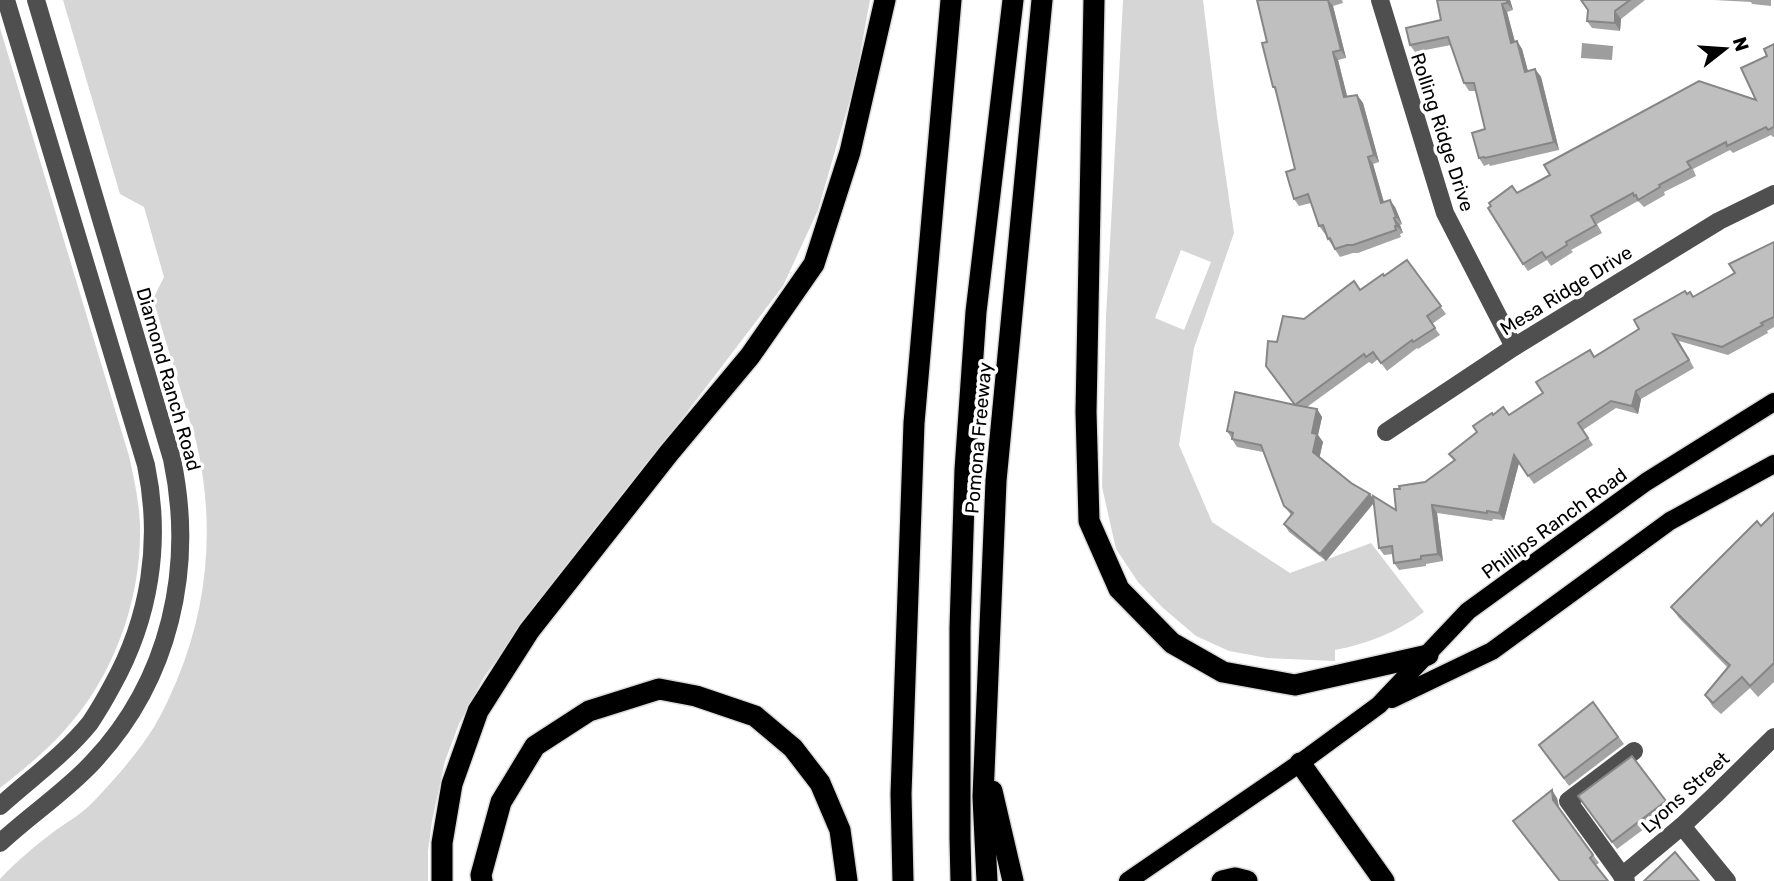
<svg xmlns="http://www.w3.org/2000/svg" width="1774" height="881" font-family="Rubik,sans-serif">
<rect width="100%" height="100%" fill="#fff"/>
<g fill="#d6d6d6" fill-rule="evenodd">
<path d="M 63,0 L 870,0 L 855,82 L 818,210 L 783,286 L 681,420 L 594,529 L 484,677 L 459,724 L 445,761 L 432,821 L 428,851 L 428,881 L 0,881 L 0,879 C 17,861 36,845 56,830 C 69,821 83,813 94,801 C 115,779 137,754 154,727 C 163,712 170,696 177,680 C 209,603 215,521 196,441 L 153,299 L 164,277 L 144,207 L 120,194 Z"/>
<path d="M 1123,0 L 1203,0 L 1217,116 L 1234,233 L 1194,348 L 1179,445 L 1212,522 L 1290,573 L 1371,543 L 1424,612 C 1397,632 1368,644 1335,650 L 1335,661 L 1267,658 L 1229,651 L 1196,636 L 1163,608 L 1138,582 L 1116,549 L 1102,487 L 1106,317 ZM 1181,250 L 1211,262 L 1184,330 L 1155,318 Z"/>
<path d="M 0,28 L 129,456 C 134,478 139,501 140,525 C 142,598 114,677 64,731 C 45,752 23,770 0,788 Z"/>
</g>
<polygon fill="#9d9d9d" points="1582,43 1613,46 1612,60 1581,58"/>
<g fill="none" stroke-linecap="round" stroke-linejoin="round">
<defs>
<g id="major">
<polyline points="1392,699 1492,651 1670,521 1774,464"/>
<polyline points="1128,881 1300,763 1379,705 1468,611 1646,482 1774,402"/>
</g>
<g id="highway">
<polyline points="1094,0 1086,412 1089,521 1119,589 1172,643 1223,672 1295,685 1428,655"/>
<polyline points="1300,763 1384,881"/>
<polyline points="992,791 1013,881"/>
<polyline points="442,881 442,843 452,784 478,711 529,631 669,453 750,356 814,264 850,152 885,0"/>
<polyline points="482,881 481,875 501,802 535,746 589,711 659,689 696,696 755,716 793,748 820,783 840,830 847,881"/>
<polyline points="903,881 901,794 914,423 951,0"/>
<polyline points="961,881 960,838 960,628 965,470 976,312 1013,0"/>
<polyline points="987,881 983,797 996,481 1042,0"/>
<polyline points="1222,881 1235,878 1247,881"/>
</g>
</defs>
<use href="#major" stroke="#dbdbdb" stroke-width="21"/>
<use href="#highway" stroke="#dbdbdb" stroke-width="24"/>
<g stroke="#4f4f4f" stroke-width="18">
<polyline points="1380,0 1445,213 1514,347"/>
<polyline points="1386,432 1514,347 1719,221 1774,194"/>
<path d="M 0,806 C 31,778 64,755 90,723 C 98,711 105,699 112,686 C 150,618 162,542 146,465 L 6,0"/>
<polyline points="1682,826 1727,881"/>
<path d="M 0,843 C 30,815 65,792 93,762 C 170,680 195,568 172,459 L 36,0"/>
<polyline points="1622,876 1682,826 1715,795 1774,737"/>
<polyline points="1626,881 1568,801 1634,751"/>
</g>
<use href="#major" stroke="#000" stroke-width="18"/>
<use href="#highway" stroke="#000" stroke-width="21"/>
</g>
<g fill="#a4a4a4">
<polygon points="1257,0 1342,0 1343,3 1333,6 1346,58 1338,60 1347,96 1357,95 1363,103 1379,162 1373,164 1384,202 1395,207 1402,224 1400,225 1403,233 1400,234 1401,237 1358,253 1353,253 1340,257 1328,239 1326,234 1325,234 1319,226 1311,203 1299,206 1294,199 1295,169 1276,92 1273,87 1267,42"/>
<polygon points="1437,0 1510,0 1513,10 1507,12 1515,42 1517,41 1522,49 1528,71 1535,69 1541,77 1559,150 1490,166 1489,164 1484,166 1479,158 1485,129 1476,91 1469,91 1464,83 1451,45 1415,52 1410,45 1441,20"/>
<polygon points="1581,0 1645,0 1621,19 1620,31 1592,28 1587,21 1588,10"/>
<polygon points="1714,0 1774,0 1771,0 1771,6 1752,4 1751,2"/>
<polygon points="1774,44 1774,137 1773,137 1771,135 1733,153 1730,150 1693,169 1696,176 1664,192 1665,195 1644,207 1638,201 1597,224 1602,233 1571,250 1573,252 1551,266 1547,260 1528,271 1523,264 1517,193 1756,100 1767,56"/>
<polygon points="1774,242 1774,327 1767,331 1768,333 1728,355 1679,341 1694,368 1641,399 1638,414 1616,408 1583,430 1593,445 1534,484 1519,463 1504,520 1493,519 1492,521 1437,513 1443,561 1426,564 1426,566 1399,570 1394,563 1393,554 1384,555 1379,548 1374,503 1326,561 1289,532 1284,524 1291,515 1284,506 1263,452 1237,447 1227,431 1295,405 1277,342 1304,319 1360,290 1384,276 1407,260 1446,314 1432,324 1440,335 1418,349 1417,348 1387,371 1378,359 1372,364 1369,362 1307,407 1317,409 1322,417 1318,435 1323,442 1319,457 1373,499 1396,510 1400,489 1425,482 1454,461 1493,415 1509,415 1543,393 1590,350 1594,357 1639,329 1687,294 1694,297 1726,278"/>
<polygon points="1774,513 1774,682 1758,697 1750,688 1721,714 1713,707 1705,695 1728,668 1679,618 1671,607"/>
<polygon points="1593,702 1624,744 1569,786 1539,745"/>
<polygon points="1632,756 1671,809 1617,849 1578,796"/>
<polygon points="1557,798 1559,807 1599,863 1596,865 1608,881 1559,881 1518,828"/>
</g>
<g fill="#868686">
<polygon points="1328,0 1333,6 1346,58 1341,50"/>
<polygon points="1507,0 1510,0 1513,10 1507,3"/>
<polygon points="1502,4 1507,12 1517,50 1511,43"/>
<polygon points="1615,11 1621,19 1620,31 1615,23"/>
<polygon points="1517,41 1522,49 1530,79 1525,72"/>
<polygon points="1333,52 1338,60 1349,104 1344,97"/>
<polygon points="1535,69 1541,77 1559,150 1554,142"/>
<polygon points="1357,95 1363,103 1379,162 1374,155"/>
<polygon points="1368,157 1373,164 1386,210 1381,203"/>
<polygon points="1390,200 1395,207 1402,224 1396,217"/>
<polygon points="1394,218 1400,225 1403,233 1397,226"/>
<polygon points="1636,391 1641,399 1638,414 1632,406"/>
<polygon points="1317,409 1322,417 1318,435 1323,442 1319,460 1313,452 1312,433"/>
<polygon points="1514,455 1519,463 1504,520 1499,513"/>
<polygon points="1370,494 1375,501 1326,561 1320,554"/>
<polygon points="1432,505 1437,513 1443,561 1438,554"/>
<polygon points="1552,790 1557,798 1559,808 1553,800"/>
</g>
<g fill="#bfbfbf" stroke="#868686" stroke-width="2">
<polygon points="1257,0 1328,0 1341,50 1333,52 1344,97 1357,95 1374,155 1368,157 1381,203 1390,200 1396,217 1394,218 1397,226 1395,226 1396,230 1353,245 1347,245 1335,249 1330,238 1328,239 1323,225 1319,226 1308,194 1294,199 1286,172 1295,169 1275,87 1273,87 1262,43 1267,42"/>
<polygon points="1437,0 1507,0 1507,3 1502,4 1511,43 1517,41 1525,72 1535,69 1554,142 1485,158 1484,157 1479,158 1472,133 1485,129 1474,83 1464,83 1448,37 1410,45 1406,28 1441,20"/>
<polygon points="1581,0 1630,0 1615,11 1615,23 1587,21 1588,10"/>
<polygon points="1774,44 1774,127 1768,130 1766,127 1727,146 1726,142 1687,162 1691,168 1659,185 1660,187 1638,200 1636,195 1634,196 1633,193 1591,216 1596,225 1566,242 1567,245 1546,258 1542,252 1523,264 1488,208 1491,206 1489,203 1512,186 1517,193 1550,175 1544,165 1699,81 1756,100 1741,68 1767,56 1764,49"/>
<polygon points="1774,242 1774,317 1761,323 1763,325 1722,347 1673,334 1689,360 1636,391 1632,406 1611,401 1578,423 1588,438 1528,476 1514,455 1499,513 1487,511 1487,513 1432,505 1438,554 1421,556 1421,559 1394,563 1392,546 1379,548 1373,496 1396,510 1394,489 1400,489 1399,486 1425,482 1455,460 1449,454 1477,432 1473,426 1492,413 1493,415 1503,407 1509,415 1543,393 1536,382 1590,350 1594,357 1639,329 1634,320 1685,291 1687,294 1690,292 1693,297 1735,273 1729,264"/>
<polygon points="1407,260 1441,306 1427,316 1435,328 1413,342 1412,340 1381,363 1373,352 1366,357 1364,354 1295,405 1317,409 1312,433 1317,434 1313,452 1351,483 1370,494 1320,554 1284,524 1293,513 1284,506 1261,445 1232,439 1233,433 1227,431 1235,392 1295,405 1266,366 1268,341 1277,342 1283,316 1304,319 1354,281 1360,290 1383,274 1384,276"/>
<polygon points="1774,513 1774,663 1750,686 1742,677 1713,703 1705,695 1730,665 1721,657 1671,607 1757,521 1761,526"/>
<polygon points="1593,702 1618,737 1564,778 1539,745"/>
<polygon points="1632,756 1666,801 1612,842 1578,796"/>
<polygon points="1552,790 1553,800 1593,855 1590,858 1608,881 1560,881 1513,821"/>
<polygon points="1675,852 1699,881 1644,881"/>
</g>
<g text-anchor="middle" stroke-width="7" stroke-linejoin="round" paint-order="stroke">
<g font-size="19" fill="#000" stroke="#fff">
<text transform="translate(1443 132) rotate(72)" y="7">Rolling Ridge Drive</text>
<text transform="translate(1566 290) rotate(-32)" y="7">Mesa Ridge Drive</text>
<text transform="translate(169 379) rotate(74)" y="7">Diamond Ranch Road</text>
<text transform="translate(978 438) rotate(-85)" y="7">Pomona Freeway</text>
<text transform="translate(1554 523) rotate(-36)" y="7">Phillips Ranch Road</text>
<text transform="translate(1685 792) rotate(-42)" y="7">Lyons Street</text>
</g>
</g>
<g transform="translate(1725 49) rotate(73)" stroke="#ffffff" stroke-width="5" paint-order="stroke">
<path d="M0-5L12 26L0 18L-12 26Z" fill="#000000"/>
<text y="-10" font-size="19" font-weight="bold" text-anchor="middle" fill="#000000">N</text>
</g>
</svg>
